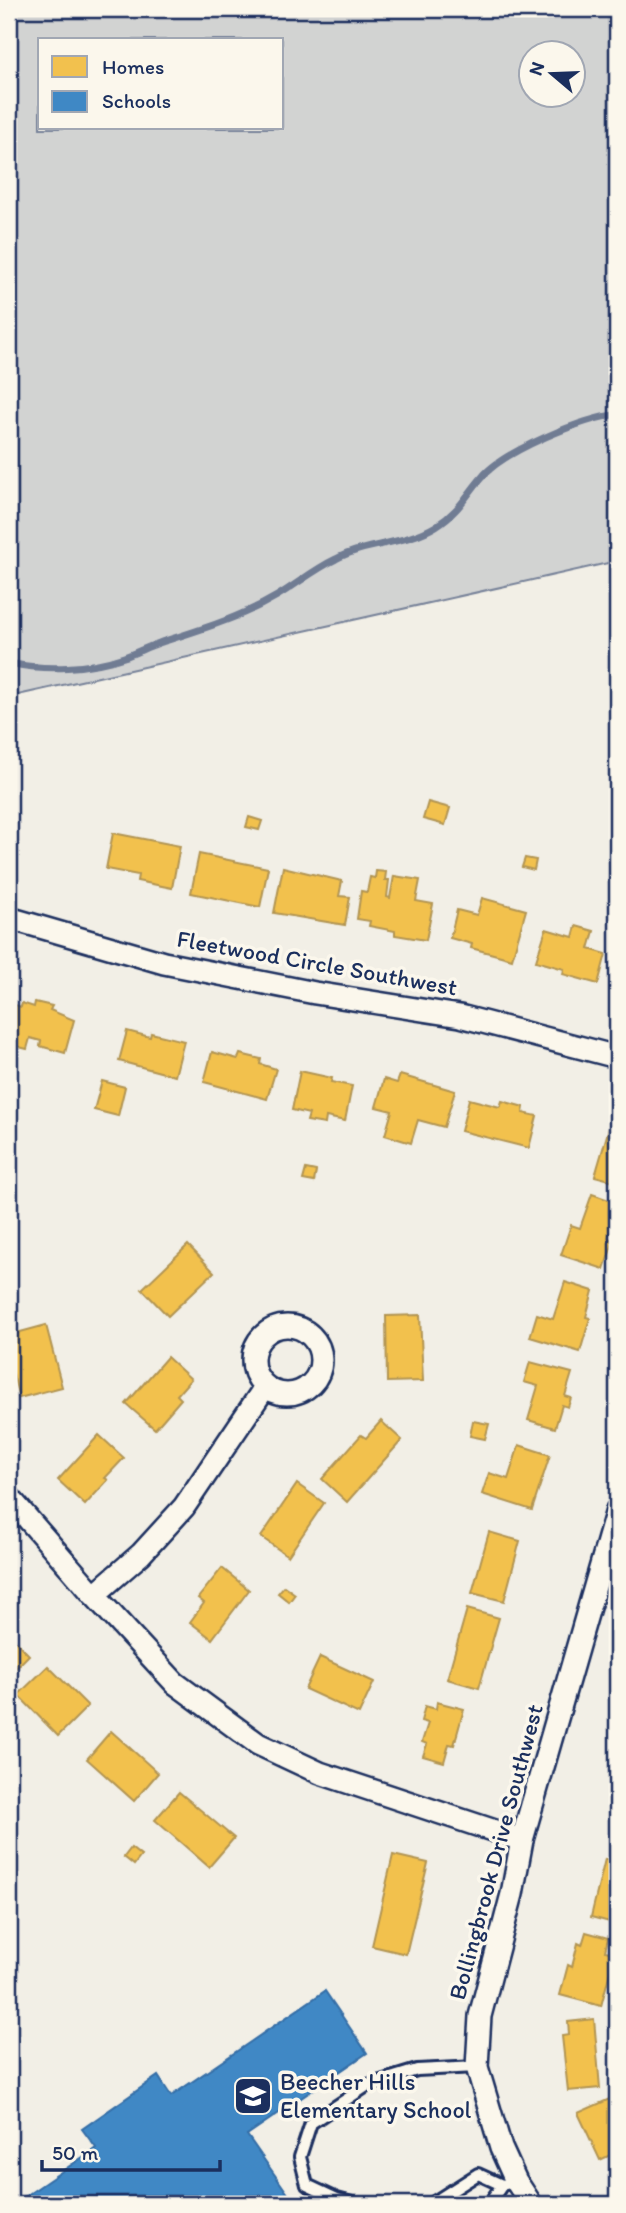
<svg xmlns="http://www.w3.org/2000/svg" width="626" height="2213" font-family="Itim,sans-serif">
<rect width="100%" height="100%" fill="#f2efe6"/>
<filter id="ink" filterUnits="userSpaceOnUse"><feTurbulence type="fractalNoise" baseFrequency=".0143" numOctaves="2"/><feDisplacementMap in="SourceGraphic" scale="14" xChannelSelector="R" yChannelSelector="G"/><feConvolveMatrix kernelMatrix="1 2 1 2 8 2 1 2 1" color-interpolation-filters="sRGB"/></filter>
<g filter="url(#ink)">
<path fill="#d2d3d2" stroke="#768198" stroke-width="2" fill-rule="evenodd" d="M 9,9 L 617,9 L 617,561 L 9,697 ZM 40,40 L 282,40 L 282,128 L 40,128 ZM 532,52 L 574,52 L 574,94 L 532,94 Z"/>
<g fill="#f2c14e" stroke="#b29553" stroke-width="2">
<polygon points="428,802 450,808 445,825 423,819"/>
<polygon points="249,817 262,821 259,830 246,827"/>
<polygon points="113,833 180,846 172,888 137,881 138,875 106,869"/>
<polygon points="199,854 268,868 260,907 191,893"/>
<polygon points="525,858 536,860 534,870 522,867"/>
<polygon points="283,867 342,881 339,896 350,897 345,925 274,913"/>
<polygon points="376,871 386,872 385,880 389,880 387,897 390,898 394,876 420,880 416,901 433,904 426,940 395,935 395,931 369,926 370,921 357,919 361,891 367,892 370,877 375,878"/>
<polygon points="482,898 526,910 512,959 471,948 472,944 450,938 457,910 477,915"/>
<polygon points="576,926 594,931 589,949 606,954 598,984 563,974 564,969 536,961 546,929 573,937"/>
<polygon points="35,1002 52,1006 50,1010 74,1020 65,1053 40,1046 41,1041 30,1038 27,1049 11,1045 14,1034 9,1033 9,1003 21,1007 22,1003 34,1007"/>
<polygon points="127,1031 150,1037 151,1033 184,1041 175,1076 119,1061"/>
<polygon points="212,1052 238,1059 240,1054 261,1059 260,1064 276,1069 267,1099 204,1082"/>
<polygon points="300,1071 332,1078 331,1082 352,1086 345,1121 326,1117 325,1124 307,1121 309,1114 292,1110"/>
<polygon points="400,1075 455,1091 444,1127 418,1120 411,1143 385,1135 392,1111 376,1107 384,1079 397,1083"/>
<polygon points="102,1081 125,1087 118,1116 94,1110"/>
<polygon points="469,1099 500,1107 502,1101 524,1107 523,1113 537,1116 529,1148 461,1131"/>
<polygon points="614,1111 617,1112 617,1182 595,1176"/>
<polygon points="306,1169 316,1171 314,1182 303,1180"/>
<polygon points="592,1194 615,1202 611,1213 616,1214 608,1238 614,1240 604,1269 561,1255 571,1225 580,1228"/>
<polygon points="188,1245 214,1272 168,1316 142,1289"/>
<polygon points="565,1282 593,1291 586,1317 590,1318 580,1352 530,1337 537,1314 553,1319"/>
<polygon points="420,1315 423,1381 387,1382 386,1316"/>
<polygon points="46,1325 62,1387 19,1398 9,1357 9,1335"/>
<polygon points="167,1357 191,1379 177,1395 181,1399 155,1429 126,1404"/>
<polygon points="530,1362 572,1373 565,1396 571,1398 568,1407 562,1405 555,1428 528,1420 538,1386 524,1382"/>
<polygon points="381,1421 402,1440 347,1502 322,1479 361,1435 366,1438"/>
<polygon points="473,1421 489,1424 485,1439 470,1436"/>
<polygon points="99,1435 124,1458 105,1478 108,1480 85,1505 58,1480"/>
<polygon points="519,1445 550,1455 532,1510 482,1494 489,1473 508,1479"/>
<polygon points="297,1484 324,1503 288,1556 261,1537"/>
<polygon points="489,1532 520,1541 504,1601 472,1593"/>
<polygon points="222,1568 249,1590 212,1639 190,1622 204,1603 198,1598"/>
<polygon points="284,1586 295,1594 289,1602 278,1593"/>
<polygon points="467,1609 499,1618 479,1688 447,1679"/>
<polygon points="9,1634 29,1655 9,1675"/>
<polygon points="320,1657 374,1682 359,1714 305,1689"/>
<polygon points="48,1666 88,1706 58,1736 18,1695"/>
<polygon points="437,1702 464,1709 454,1745 449,1744 444,1762 423,1756 427,1744 422,1742 428,1723 421,1721 425,1706 436,1709"/>
<polygon points="111,1731 158,1773 134,1801 87,1759"/>
<polygon points="179,1792 234,1838 209,1867 155,1820"/>
<polygon points="131,1848 141,1856 134,1865 124,1857"/>
<polygon points="613,1851 617,1852 617,1924 591,1917 605,1859 611,1860"/>
<polygon points="393,1855 428,1863 406,1954 372,1946"/>
<polygon points="586,1932 608,1938 605,1951 615,1953 601,2006 560,1995 568,1965 572,1967 578,1943 582,1945"/>
<polygon points="594,2019 600,2088 568,2091 562,2036 569,2035 568,2022"/>
<polygon points="614,2097 617,2104 617,2152 600,2160 578,2113"/>
</g>
<polygon fill="#3f88c5" stroke="#346da6" stroke-width="2" points="325,1991 367,2053 247,2135 295,2204 14,2204 96,2148 82,2129 158,2076 171,2096"/>
<g fill="none" stroke-linecap="round" stroke-linejoin="round">
<path stroke="#707b93" stroke-width="7" d="M 9,663 C 46,671 89,669 124,657 C 136,653 147,647 159,643 C 199,630 240,618 277,596 C 297,584 315,569 336,559 C 368,542 405,545 436,526 C 459,512 467,494 483,476 C 503,452 586,416 617,415"/>
<defs>
<g id="service">
<polyline points="356,2204 337,2199 307,2185 300,2157 311,2123 368,2085 417,2070 477,2067"/>
<polyline points="431,2204 478,2174 502,2185"/>
<polyline points="489,2204 502,2185 506,2184"/>
</g>
<g id="minor">
<polyline points="9,918 164,963 315,993 460,1016 617,1057"/>
<circle cx="287" cy="1360" r="34"/>
<polyline points="9,1497 94,1595 175,1683 258,1744 320,1773 522,1840"/>
<polyline points="94,1595 141,1554 184,1507 265,1387"/>
<polyline points="531,2204 516,2181 501,2148 477,2067 480,2016 512,1894 522,1840 617,1510"/>
</g>
</defs>
<use href="#service" stroke="#1b2f5e" stroke-width="16"/>
<use href="#minor" stroke="#1b2f5e" stroke-width="26"/>
<use href="#service" stroke="#fbf7ec" stroke-width="10"/>
<use href="#minor" stroke="#fbf7ec" stroke-width="21"/>
</g>
</g>
<defs>
<symbol id="school-square" viewBox="-11 -11 22 22"><rect x="-9" y="-9" width="18" height="18" rx="4" fill="#1b2f5e" stroke="#fbf7ec"/><path d="M0-5L7-2L0 1L-7-2ZM-4 1L0 2.5L4 1V4Q0 6-4 4Z" fill="#fff"/></symbol>
</defs>
<g fill-rule="evenodd">
<use href="#school-square" x="231" y="2074" width="44" height="44"/>
</g>
<g text-anchor="middle" stroke-width="7" stroke-linejoin="round" paint-order="stroke">
<g font-size="24" fill="#1b2f5e" stroke="#fbf7ec">
<text transform="translate(317 963) rotate(10)" y="8">Fleetwood Circle Southwest</text>
<text transform="translate(496 1852) rotate(-75)" y="8">Bollingbrook Drive Southwest</text>
</g>
<g font-size="24" fill="#1b2f5e" stroke="#fbf7ec" text-anchor="start">
<text x="280" y="2090">Beecher Hills<tspan x="280" dy="28">Elementary School</tspan></text>
</g>
</g>
<rect width="626" height="2213" fill="none" stroke="#fbf7ec" stroke-width="35"/>
<rect x="18" y="18" width="591" height="2178" fill="none" stroke="#1b2f5e" stroke-width="2.5" filter="url(#ink)"/>
<rect x="38" y="38" width="245" height="91" fill="#fbf7ec" stroke="#a1a7b3" stroke-width="2"/>
<rect x="52" y="56" width="35" height="21" fill="#f2c14e" stroke="#a1a7b3" stroke-width="2"/>
<text x="102" y="74" font-size="21" fill="#1b2f5e">Homes</text>
<rect x="52" y="91" width="35" height="21" fill="#3f88c5" stroke="#a1a7b3" stroke-width="2"/>
<text x="102" y="108" font-size="21" fill="#1b2f5e">Schools</text>
<g transform="translate(552 74) rotate(289)"><circle r="33" fill="#fbf7ec" stroke="#a1a7b3" stroke-width="2"/>
<path d="M0-5L12 26L0 18L-12 26Z" fill="#1b2f5e"/>
<text y="-10" font-size="19" font-weight="bold" text-anchor="middle" fill="#1b2f5e">N</text>
</g>
<path d="M42 2160v10h178v-10" fill="none" stroke="#1b2f5e" stroke-width="3.5"/>
<text x="52" y="2160" font-size="21" fill="#1b2f5e" stroke="#fbf7ec" stroke-width="5" paint-order="stroke">50 m</text>
</svg>
